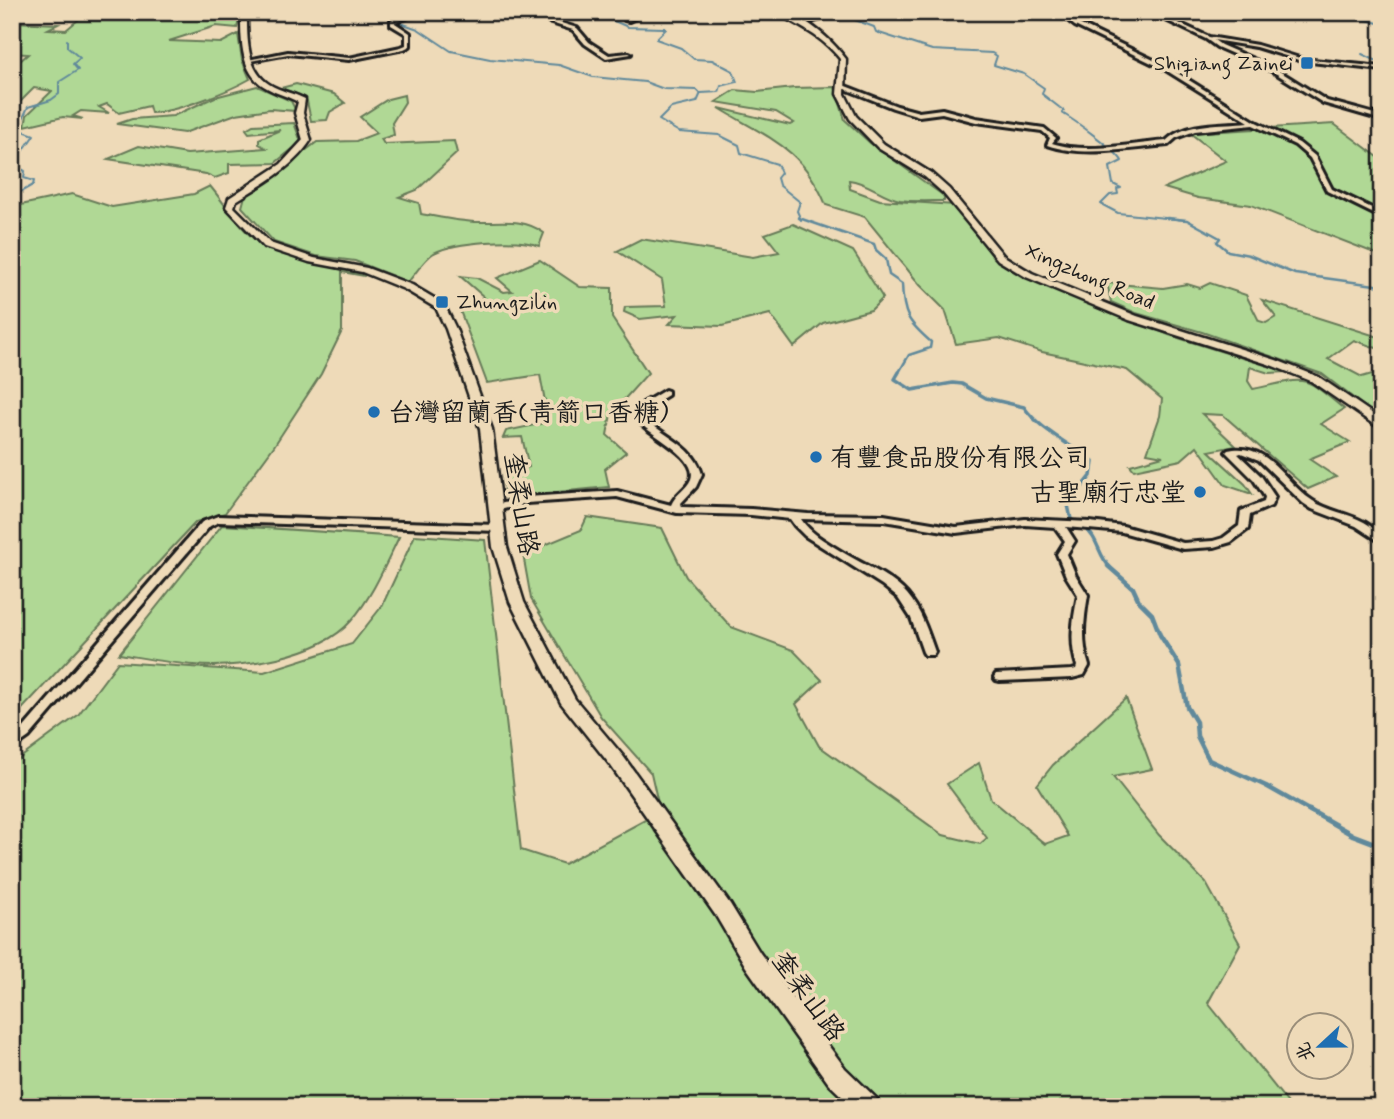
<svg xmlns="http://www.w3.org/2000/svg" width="1394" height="1119" font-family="Mynerve,'LXGW WenKai TC',sans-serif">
<rect width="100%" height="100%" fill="#eedab8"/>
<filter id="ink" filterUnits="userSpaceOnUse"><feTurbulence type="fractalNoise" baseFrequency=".0143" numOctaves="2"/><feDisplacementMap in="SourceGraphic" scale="14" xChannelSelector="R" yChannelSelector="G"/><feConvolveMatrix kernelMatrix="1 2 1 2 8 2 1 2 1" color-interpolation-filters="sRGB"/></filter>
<g filter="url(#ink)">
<g fill="#b0d895" stroke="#667a58" stroke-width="2">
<path d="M 12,12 L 15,12 L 15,22 L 58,24 L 48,29 L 66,30 L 79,19 L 92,12 L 164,12 L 154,17 L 159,18 L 177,12 L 240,16 L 237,28 L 216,26 L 169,41 L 221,43 L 238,34 L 242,60 L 250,79 C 227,92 176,112 151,113 L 149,106 L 119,113 L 107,104 L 99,107 L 109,113 L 81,111 L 73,116 L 83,119 L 63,117 L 25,126 L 27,115 L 52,91 L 34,88 L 12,110 L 12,68 L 28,54 L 12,53 Z"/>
<polygon points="296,84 334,94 345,103 330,112 327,120 311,121 307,101 299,95 281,88"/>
<polygon points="257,86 291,101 296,111 270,109 236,114 184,133 117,124 132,119 173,116 215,97"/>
<path d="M 835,87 L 845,120 L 870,143 L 944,196 L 944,201 C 930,201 914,202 900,200 C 881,196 868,182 849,180 L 850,189 L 880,200 L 955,205 L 993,257 L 1009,268 L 1169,335 L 1287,372 L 1269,373 L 1250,367 L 1248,381 L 1253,389 C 1308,378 1299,372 1344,409 L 1321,424 L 1350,442 L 1309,459 L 1336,477 L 1308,489 L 1223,415 L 1202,414 L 1236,446 L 1209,451 L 1245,484 L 1252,494 L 1225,485 L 1197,446 L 1181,460 L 1134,470 L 1130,465 L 1163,456 L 1147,453 L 1160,416 L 1162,399 L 1127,370 L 1042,352 L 999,338 L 956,344 L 945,310 L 920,285 L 865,217 L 826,205 C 802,147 768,138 719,108 L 790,125 L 794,123 L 776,112 L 716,102 L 735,90 L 757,92 L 794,88 Z"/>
<path d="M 404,95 L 405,102 L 392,123 L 394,135 L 381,139 L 384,144 L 454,141 L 457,153 L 417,190 L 399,197 L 419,203 L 421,214 C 439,217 458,221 475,222 C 500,223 523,217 544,233 L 539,246 C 519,237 455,242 434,253 C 425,258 416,273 408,282 L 355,261 L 316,256 L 274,242 L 242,207 L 245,196 L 317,142 L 356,141 L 377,133 L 360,117 L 388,99 Z"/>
<polygon points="294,123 301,142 275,163 229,164 229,173 215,178 206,174 108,159 139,146 187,154 266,148 259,144 259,139 280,130 249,133 246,129 253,125"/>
<polygon points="1334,124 1382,160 1382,256 1251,205 1198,198 1164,188 1226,161 1190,133"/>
<path d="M 210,186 C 226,205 239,228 260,244 C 276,256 343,270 366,274 L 364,276 L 342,272 L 342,331 L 321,374 L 274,446 L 225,513 L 196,522 L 12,720 L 12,213 L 21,205 L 72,194 L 112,207 L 194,194 Z"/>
<polygon points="793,224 853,251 883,298 871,310 823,323 794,347 770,314 722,326 669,324 677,315 640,319 624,312 625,307 666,306 662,280 617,251 641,239 753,257 779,252 765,234"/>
<polygon points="540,260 580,287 612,288 612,318 648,373 611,414 607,435 626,452 605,469 609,487 505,497 503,475 529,467 522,437 503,438 506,431 549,422 540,375 487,383 459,308 484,297 460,276 477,278 504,292 512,291 497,278"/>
<polygon points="1107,283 1163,288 1187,284 1200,288 1210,283 1246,295 1259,321 1266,323 1276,317 1262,300 1382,338 1382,350 1354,340 1328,359 1362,377 1382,371 1382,420 1322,374 1202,332 1136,313 1111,302"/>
<polygon points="587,517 662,528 686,577 731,627 793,650 822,680 796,704 819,746 943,835 980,844 987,838 947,784 979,763 991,799 1045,844 1068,836 1037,785 1053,765 1126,698 1152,769 1113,777 1159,835 1206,883 1240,944 1208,1003 1291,1107 12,1107 12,764 78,715 118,662 264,672 352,644 382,606 415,535 485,540 521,850 564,864 660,812 651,773 601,717 531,599 523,554 581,530"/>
<path d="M 222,525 L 399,537 C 385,566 372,597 351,621 C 320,657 238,669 194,665 C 169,663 144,658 119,654 Z"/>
</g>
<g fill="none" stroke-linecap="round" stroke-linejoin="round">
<g stroke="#60899b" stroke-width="2">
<polyline points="394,12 395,21 418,29 451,51 490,59 559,65 593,77 645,82 664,89 697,90 700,93"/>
<polyline points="527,12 572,12"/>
<polyline points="575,12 605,17 628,27 664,28 666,29 656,39 681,48 694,59 712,60 733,71 737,82 721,86 719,92 701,93 697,102 671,108 659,120 679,132 719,135 739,145 741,153 777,164 781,173 777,178 779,185 800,202 797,211 801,220"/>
<path d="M 853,12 L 862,16 L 855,20 L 874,27 L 876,32 L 932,50 L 992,53 L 997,56 L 994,65 L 1024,74 L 1044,88 L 1042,94 L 1064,111 L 1062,113 C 1074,120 1117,151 1122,161 L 1110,167 L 1113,184 L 1121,188 L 1117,189 L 1118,194 L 1110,195 L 1101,204 L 1118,213 L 1184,220"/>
<polyline points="1335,12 1382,24"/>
<polyline points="1362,54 1377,61 1382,67"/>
<polyline points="12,156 23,151 34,135 18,129 28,107 51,100 59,94 59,82 78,70 73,64 80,58 67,47 67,40"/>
<polyline points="12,164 25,171 24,178 34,181 33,185 12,197"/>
</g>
<g stroke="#60899b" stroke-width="2.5">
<path d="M 799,218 L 874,244 L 876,250 L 886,259 L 889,275 L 902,284 C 903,315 908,322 931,342 L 930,348 L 909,355 L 898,374"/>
<polyline points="1167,218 1187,220 1220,238 1217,242 1228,251 1249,255 1295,274 1382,286"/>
</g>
<g stroke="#60899b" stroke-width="3.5">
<path d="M 899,372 L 895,379 L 912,390 L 953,383 L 962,384 L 986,398 L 1024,407 C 1039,429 1070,444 1093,462 L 1091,476 L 1068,505 L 1071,519 L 1078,524"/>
<path d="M 1084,528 C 1098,536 1098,556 1110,567"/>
</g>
<polyline stroke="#60899b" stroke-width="4.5" points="1108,566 1133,588 1139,601 1152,614 1160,635 1179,665 1187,707 1196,722 1197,736 1209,760 1266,786 1312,812"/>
<polyline stroke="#60899b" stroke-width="5" points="1309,810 1353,835 1382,846"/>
<defs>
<g id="street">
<polygon points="430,12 446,12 410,17 395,22 395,23 410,33 410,46 404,49 349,60 288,54 250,61 248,60 288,52 349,58 401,47 406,45 406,34 391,25 391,20 409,15"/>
<polygon points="539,12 544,12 555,21 577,28 589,42 609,55 629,53 631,54 606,58 585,44 573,30 551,23"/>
<polygon points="641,12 647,12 629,21 625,20"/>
<polygon points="817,12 821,12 821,19 802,24 800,23 817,17"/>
<path d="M 1057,12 L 1062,12 L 1079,24 L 1168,67 L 1256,122 L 1299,143 L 1315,156 L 1332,189 L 1382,213 L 1382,218 L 1327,191 L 1310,158 L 1295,145 L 1253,125 L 1195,131 L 1176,138 L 1168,145 C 1129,148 1084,158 1047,145 L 1050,138 L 1042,131 L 976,122 L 942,113 L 919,116 L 893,108 L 838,86 L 843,85 L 897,106 L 919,112 L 942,109 L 976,118 L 1044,128 L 1056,138 L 1052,143 C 1085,154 1133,144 1166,141 C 1187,121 1222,125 1249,122 L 1164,69 L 1075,26 Z"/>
<polygon points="1149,12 1155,12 1209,37 1257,45 1303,59 1382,67 1382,70 1302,61 1256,47 1214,40 1221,45 1276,69 1327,101 1382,116 1382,120 1323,103 1272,71 1217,47 1206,39"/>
<polygon points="1369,12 1375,12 1382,15 1382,18"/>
<path d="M 665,390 L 668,391 L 668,395 L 650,406 L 649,422 C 668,438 695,448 702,474 L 696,487 L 681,503 L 682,507 L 751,509 L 808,514 L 884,515 L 956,527 L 1025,519 L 1090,522 L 1123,526 L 1183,543 L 1213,541 L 1223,538 L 1239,526 L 1241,511 L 1264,502 L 1265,497 L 1254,480 L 1226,452 L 1228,450 C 1269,441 1283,482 1313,501 C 1328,511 1348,513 1364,522 C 1370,525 1376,531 1382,535 L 1382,543 L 1356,526 L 1312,509 L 1303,503 L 1259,460 L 1241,453 L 1238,454 L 1261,476 L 1275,497 L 1271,506 L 1250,515 L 1248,529 L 1231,542 L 1214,547 L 1183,549 L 1122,532 L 1066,527 L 1075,541 L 1067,554 L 1076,576 L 1088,595 C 1084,619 1081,642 1089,666 L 1084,675 L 1072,678 L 1000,681 L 996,680 L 994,677 L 996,674 L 1072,670 L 1076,669 L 1077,666 C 1069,642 1073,619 1078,595 L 1066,576 L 1057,554 L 1065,541 L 1055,527 L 1025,525 L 956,533 L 884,521 L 801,519 C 810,533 825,541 839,550 C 861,564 889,574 907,594 C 921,610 928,632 935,652 L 933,655 L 925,655 L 923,652 L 911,618 L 898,598 L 882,585 L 805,536 L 795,526 L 790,519 L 751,515 L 677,513 L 617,497 L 527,503 L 496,511 L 492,510 L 491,508 L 492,506 L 527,497 L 617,491 L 671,505 C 675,494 687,489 691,479 C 699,458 652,436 640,423 L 643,403 Z"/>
<polygon points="218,516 498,525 503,528 498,531 219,522 210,526 29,737 12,749 12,737 21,731 202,522"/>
</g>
<g id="secondary">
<path d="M 241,12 L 247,12 C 247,36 246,69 269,84 C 280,91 293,93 305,99 L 303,113 L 311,140 C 293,168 263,184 236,201 L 234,207 L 270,243 L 314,258 L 367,268 L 412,285 L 444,304 L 456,329 L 492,429 L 507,547 L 524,602 L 575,699 L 623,756 L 730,904 L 760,953 L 845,1068 L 877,1099 L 880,1107 L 853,1107 L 829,1084 L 746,967 L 716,916 L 611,766 L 561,703 L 510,602 L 493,547 L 480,429 L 446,329 L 436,308 L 404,289 L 362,272 L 309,262 L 264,247 L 226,207 L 229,198 L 281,164 L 303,140 L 295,113 L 298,102 C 288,96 277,94 267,88 C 240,74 241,39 241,12 Z"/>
<path d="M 774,12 C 802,12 830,38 846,59 L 845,94 L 856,116 L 884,144 L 931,173 L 949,189 L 1004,256 L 1032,273 L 1137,316 L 1276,360 L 1319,377 L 1382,420 L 1382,430 L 1311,381 L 1268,364 L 1129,320 L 1026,277 L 998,260 L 943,193 L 925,177 L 878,148 L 850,119 L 837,94 L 840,59 C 822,36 799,26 774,12 Z"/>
</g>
</defs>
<use href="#street" stroke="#1c1c1c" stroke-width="6"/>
<use href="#secondary" stroke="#1c1c1c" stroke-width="5"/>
<use href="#street" fill="#eedab8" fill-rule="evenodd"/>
<use href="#secondary" fill="#eedab8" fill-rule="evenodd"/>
</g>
</g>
<g fill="#1f6fb2" stroke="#eedab8" stroke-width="2.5">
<rect x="1300" y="56" width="14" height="14" rx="3.5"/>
<rect x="435" y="295" width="14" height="14" rx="3.5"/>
<circle cx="374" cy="412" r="7"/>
<circle cx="816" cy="457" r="7"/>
<circle cx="1200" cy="492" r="7"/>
</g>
<g text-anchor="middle" stroke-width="7" stroke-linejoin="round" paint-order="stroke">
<g font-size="21" fill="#1c1c1c" stroke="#eedab8" text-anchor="end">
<text x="1293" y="70">Shiqiang Zainei</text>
<text x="456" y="309" text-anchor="start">Zhungzilin</text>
</g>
<g font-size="21" fill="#1c1c1c" stroke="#eedab8">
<text transform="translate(1090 276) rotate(23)" y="7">Xingzhong Road</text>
</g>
<g font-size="26" fill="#1c1c1c" stroke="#eedab8" text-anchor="start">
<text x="388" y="421">台灣留蘭香(青箭口香糖)</text>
<text x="830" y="466">有豐食品股份有限公司</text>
<text x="1186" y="501" text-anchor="end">古聖廟行忠堂</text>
</g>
<g font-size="26" fill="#1c1c1c" stroke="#eedab8">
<text transform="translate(522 504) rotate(81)" y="9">奎柔山路</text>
<text transform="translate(809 996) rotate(54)" y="9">奎柔山路</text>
</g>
</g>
<rect width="1394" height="1119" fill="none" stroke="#eedab8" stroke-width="42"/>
<rect x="21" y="21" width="1352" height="1077" fill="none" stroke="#1c1c1c" stroke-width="2.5" filter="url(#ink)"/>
<g transform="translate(1320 1046) rotate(248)"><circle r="33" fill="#eedab8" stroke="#9a8e7a" stroke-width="2"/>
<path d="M0-5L12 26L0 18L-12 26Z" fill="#1f6fb2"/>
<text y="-10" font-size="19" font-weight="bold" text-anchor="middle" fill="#1c1c1c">北</text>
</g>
</svg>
